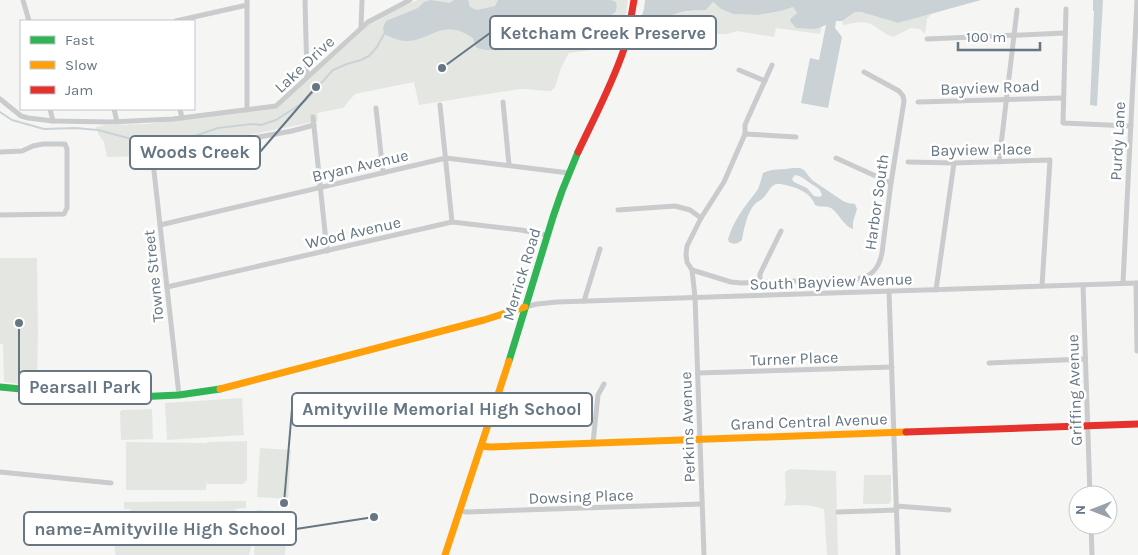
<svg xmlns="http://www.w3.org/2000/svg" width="1138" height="555" font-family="Karla,sans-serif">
<rect width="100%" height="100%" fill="#f5f5f4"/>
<g fill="#e4e7e1">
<path d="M 418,0 L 628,0 L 621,46 L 569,53 L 561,68 L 555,87 L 551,91 C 541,91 531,89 520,89 L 419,105 L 414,82 L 355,94 L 343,108 L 317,113 L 318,121 L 180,149 L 169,149 L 158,156 L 107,157 L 104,142 L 99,135 L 96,127 L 106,125 L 146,124 L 278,107 L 371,22 L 401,7 Z"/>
<polygon points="713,2 721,9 734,14 758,15 781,11 793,7 797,13 791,18 816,29 822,26 820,34 776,28 774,37 737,31 727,34 716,34 702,30 696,35 688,35 676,31 669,30 651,41 639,35 641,19 652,24 667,16 680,12 706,10"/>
<path d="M 855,12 L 861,12 L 898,23 L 932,13 L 927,19 L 925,34 L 920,29 L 911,28 L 893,37 C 883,34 877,26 868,23 C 860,21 851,24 843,25 L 842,21 Z"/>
<polygon points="0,258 37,258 38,333 37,386 4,382 3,344 0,344"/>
<polygon points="242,398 244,435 167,440 165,403"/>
<polygon points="152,409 153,439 121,440 120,412 122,410"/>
<polygon points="247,441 247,480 243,484 207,484 207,478 206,490 126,490 126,442 207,443 207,442"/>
<polygon points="260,448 291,450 288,499 257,497"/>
<path d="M 790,469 L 836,471 L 838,555 L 827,555 L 824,509 C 812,505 797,504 784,506 L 786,498 L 785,472 Z"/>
<polygon points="864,475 891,475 891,501 889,504 863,504"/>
<path d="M 246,501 L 246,508 L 234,509 C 250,520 255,536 249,555 L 116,555 L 115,553 L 114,535 L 120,520 L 131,509 L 124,509 L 124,502 Z"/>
<polygon points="257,510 288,512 285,555 254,555"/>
</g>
<g fill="#cad2d5" fill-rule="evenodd">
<path d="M 431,0 L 450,3 L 454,0 L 468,0 L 470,7 L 477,10 L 495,6 L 498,0 L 611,0 L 616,2 C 619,16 610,15 600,18 C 591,21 586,26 576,28 C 568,30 561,26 554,24 C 547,23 542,28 535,28 C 531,28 528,25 524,25 C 506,24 510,46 499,50 C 496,51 493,50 491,50 C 485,50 481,50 476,47 L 473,38 C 468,35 462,31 456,30 C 437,26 424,42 406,41 C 399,41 390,37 384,34 L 383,28 L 386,21 L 418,8 L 424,2 Z"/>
<path d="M 645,0 L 981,0 L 898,23 L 861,12 L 855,12 L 842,21 L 836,21 L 835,28 L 842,37 L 828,108 L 801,103 L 810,58 L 819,60 L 826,25 L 816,29 L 796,28 L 790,21 L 791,18 L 797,13 L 793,7 L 781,11 L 758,15 L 733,14 L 721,9 L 713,2 L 706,10 C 697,11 686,10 678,13 C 659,18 664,29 641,19 L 644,9 Z"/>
<polygon points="1093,0 1103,0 1097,106 1090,105 1094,11 1093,11"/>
<path d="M 793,168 L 800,168 L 804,170 L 812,180 L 843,201 L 848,203 L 855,204 L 857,209 L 853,222 L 853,229 C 843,226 840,214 831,208 C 825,205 820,208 815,205 C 811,195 805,192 796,188 C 790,186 778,182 774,185 C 770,187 768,193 764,197 C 762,200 758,201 755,204 C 747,212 744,229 742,240 C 738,244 734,245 729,242 L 728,239 C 733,221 745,206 756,192 C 760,187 761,179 763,173 C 772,168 783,170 793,168 ZM 795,175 C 802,176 804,179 810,183 C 816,187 820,188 822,195 L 820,197 L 814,196 L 807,188 L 794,182 L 792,179 Z"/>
</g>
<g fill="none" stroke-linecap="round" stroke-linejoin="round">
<polyline stroke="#cad2d5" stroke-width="2" points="0,112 12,120 44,129 75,128 98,130 143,142 192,137 218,128 252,124 261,125 276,120 304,102 333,70 347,64 361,60 369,56 377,47 384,34 385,34"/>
<g stroke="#cacbcc" stroke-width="5">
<polyline points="23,0 29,21"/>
<polyline points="247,0 247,110"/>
<polyline points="305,0 307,77"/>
<polyline points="1066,9 1063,123 1131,126"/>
<polyline points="176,21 247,5"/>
<polyline points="361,28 362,0"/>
<polyline points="927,39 1065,33"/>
<polyline points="739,70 765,81"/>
<polyline points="0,99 21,116 28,118 53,121 111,122 173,119 276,106 368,22 410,0"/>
<polyline points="503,102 509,165"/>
<polyline points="918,102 1063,98"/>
<polyline points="440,105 452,222"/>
<polyline points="376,108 383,173"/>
<polyline points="50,109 53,121"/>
<polyline points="114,109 117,122"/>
<polyline points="180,109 182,118"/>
<polyline points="313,117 327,251"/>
<polyline points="745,134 745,125 748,118 772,65"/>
<polyline points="188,148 204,147 292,131 314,125"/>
<polyline points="0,152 22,151 33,146 43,144 65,144 67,149 67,208 64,214 0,215"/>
<polyline points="152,153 179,395"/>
<polyline points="836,158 891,183"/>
<polyline points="908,162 954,163 1050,160 1042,286"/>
<polyline points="999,162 1017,10"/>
<polyline points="618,210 675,206 690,210 701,218"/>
<polyline points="160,225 446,158 569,173"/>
<path d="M 692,270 L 731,282 L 741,283 L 857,279 C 872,277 879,268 882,253 L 891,183 L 904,101 L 903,96 L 899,91 L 864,72"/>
<polyline points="760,283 760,274 781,231"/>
<polyline points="1123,283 1137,0"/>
<polyline points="1136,283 1137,351"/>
<polyline points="1083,285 1090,495"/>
<polyline points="167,287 452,222 521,230 547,235"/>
<polyline points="936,290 954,163"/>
<polyline points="889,291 898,555"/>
<polyline points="584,301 600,249"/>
<polyline points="525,307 537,304 557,302 1138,283"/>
<polyline points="989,363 1085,359"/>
<polyline points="698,373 892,367"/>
<polyline points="593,443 598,395 604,384"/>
<polyline points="0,472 111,483"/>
<polyline points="896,506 949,510"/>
<polyline points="461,511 467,512 702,504"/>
<polyline points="838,512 897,510"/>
<polyline points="1091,525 1092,555"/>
<polyline points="704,555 695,297 692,270 687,262 686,254 687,246 701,218 724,182 745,134 796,137"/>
</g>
<g stroke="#30b455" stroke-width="7">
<polyline points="509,361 553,217 562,191 578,152"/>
<polyline points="0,387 115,398 179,395 220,389"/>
</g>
<g stroke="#ff9f0a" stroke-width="7">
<polyline points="220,389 484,320 525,307"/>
<polyline points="482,446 490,447 906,432"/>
<polyline points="445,555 509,361"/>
</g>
<g stroke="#e5322d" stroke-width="7">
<path d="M 578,152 C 594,118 612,85 624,49 C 629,33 631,17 634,0"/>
<polyline points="906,432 1138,424"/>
</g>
</g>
<g text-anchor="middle" stroke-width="5" stroke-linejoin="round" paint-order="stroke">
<g font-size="16" fill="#667683" stroke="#fff">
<text transform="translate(304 64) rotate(-43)" y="6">Lake Drive</text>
<text transform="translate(990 87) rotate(-2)" y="6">Bayview Road</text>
<text transform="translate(1117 141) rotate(-87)" y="6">Purdy Lane</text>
<text transform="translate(981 149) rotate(-1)" y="6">Bayview Place</text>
<text transform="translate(360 165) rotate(-13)" y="6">Bryan Avenue</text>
<text transform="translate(876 202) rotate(-82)" y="6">Harbor South</text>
<text transform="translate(353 232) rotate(-13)" y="6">Wood Avenue</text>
<text transform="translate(521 274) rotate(-73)" y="6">Merrick Road</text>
<text transform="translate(153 276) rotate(-96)" y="6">Towne Street</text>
<text transform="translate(831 281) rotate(-2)" y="6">South Bayview Avenue</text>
<text transform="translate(794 358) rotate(-2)" y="6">Turner Place</text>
<text transform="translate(1074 390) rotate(-92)" y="6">Griffing Avenue</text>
<text transform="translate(809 421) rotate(-2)" y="6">Grand Central Avenue</text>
<text transform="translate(687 427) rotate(-92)" y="6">Perkins Avenue</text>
<text transform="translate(581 496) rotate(-2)" y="6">Dowsing Place</text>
</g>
</g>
<path fill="none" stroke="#667683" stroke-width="2" d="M442 68L490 33M316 87L260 152M19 323L19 387M284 503L292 409M374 517L296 529"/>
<g fill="#667683" stroke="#fff" stroke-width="2">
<circle cx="442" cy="68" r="5"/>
<circle cx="316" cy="87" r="5"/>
<circle cx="19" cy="323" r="5"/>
<circle cx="284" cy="503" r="5"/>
<circle cx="374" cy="517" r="5"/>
</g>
<g fill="#fff" stroke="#667683" stroke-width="2">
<rect x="490" y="16" width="226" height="33" rx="5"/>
<rect x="130" y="136" width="130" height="33" rx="5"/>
<rect x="19" y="371" width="132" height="33" rx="5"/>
<rect x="292" y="393" width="300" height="33" rx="5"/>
<rect x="24" y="512" width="272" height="33" rx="5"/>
</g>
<g font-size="18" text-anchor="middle" font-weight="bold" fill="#667683">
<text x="603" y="39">Ketcham Creek Preserve</text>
<text x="195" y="158">Woods Creek</text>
<text x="85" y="393">Pearsall Park</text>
<text x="442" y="415">Amityville Memorial High School</text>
<text x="160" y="535">name=Amityville High School</text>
</g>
<rect x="20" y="20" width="175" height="90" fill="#ffffff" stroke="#c2c8cd"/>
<rect x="30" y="36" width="25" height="8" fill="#30b455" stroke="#c2c8cd"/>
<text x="65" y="45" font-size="15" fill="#667683">Fast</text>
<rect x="30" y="61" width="25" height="8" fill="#ff9f0a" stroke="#c2c8cd"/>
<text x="65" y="70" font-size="15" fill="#667683">Slow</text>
<rect x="30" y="86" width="25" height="8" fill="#e5322d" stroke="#c2c8cd"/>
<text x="65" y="95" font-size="15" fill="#667683">Jam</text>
<g transform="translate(1093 510) rotate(270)"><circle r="24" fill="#ffffff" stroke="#c2c8cd"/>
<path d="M0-4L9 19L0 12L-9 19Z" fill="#98a2ab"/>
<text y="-8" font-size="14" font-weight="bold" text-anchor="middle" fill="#667683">N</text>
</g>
<path d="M958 42v8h82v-8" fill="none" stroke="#667683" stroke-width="2.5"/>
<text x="966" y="42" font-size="15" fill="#667683" stroke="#ffffff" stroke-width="4" paint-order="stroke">100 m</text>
</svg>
